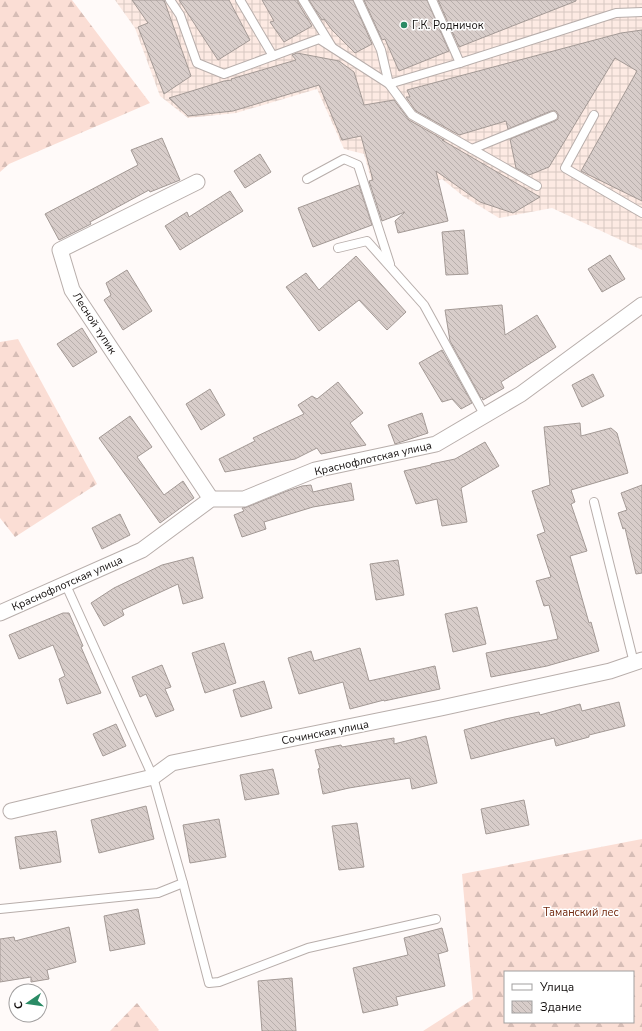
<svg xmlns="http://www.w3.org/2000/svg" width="642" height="1031" font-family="'Nunito Sans',sans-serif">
<defs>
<pattern id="industrial-grid" width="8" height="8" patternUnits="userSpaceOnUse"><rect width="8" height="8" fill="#fdeae3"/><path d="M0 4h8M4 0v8" fill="none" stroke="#d8c8c2"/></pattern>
<pattern id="forest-firs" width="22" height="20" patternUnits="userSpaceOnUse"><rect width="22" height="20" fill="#fbded5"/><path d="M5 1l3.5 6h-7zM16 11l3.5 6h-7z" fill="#d6bdb6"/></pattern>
<pattern id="building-back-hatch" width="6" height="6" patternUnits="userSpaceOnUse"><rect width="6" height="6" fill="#d8cdca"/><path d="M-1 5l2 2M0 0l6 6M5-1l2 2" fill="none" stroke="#b8afac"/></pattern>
</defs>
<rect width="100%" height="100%" fill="#fffaf9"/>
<polygon fill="url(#industrial-grid)" points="115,0 642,0 642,250 552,208 499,218 463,196 442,179 394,196 375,194 364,154 344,149 317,89 236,113 188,118 160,96 135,28"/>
<g fill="url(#forest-firs)" fill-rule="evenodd">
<polygon points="0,0 72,0 150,103 9,164 0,172"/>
<polygon points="18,339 97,484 15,537 0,518 0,342"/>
<path d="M 642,839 L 642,1031 L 423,1031 L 473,999 L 462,874 ZM 505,972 L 633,972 L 633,1022 L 505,1022 Z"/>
<polygon points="137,1003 159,1030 158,1031 110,1031"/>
</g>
<g fill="url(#building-back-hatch)" stroke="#a39995">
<polygon points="132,0 164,0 191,76 164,94 138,27 148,23"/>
<polygon points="179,0 229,0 250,40 218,60"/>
<polygon points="262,0 298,0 298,3 312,26 284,42 270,22 274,21"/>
<polygon points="309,0 353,0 372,44 355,53 332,30 324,19 322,20"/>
<polygon points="364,0 427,0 449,51 399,71 385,39 382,40"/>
<polygon points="438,0 576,0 576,1 459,47"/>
<polygon points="642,30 642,201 581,171 637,71 615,58 549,167 529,175 516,168 510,139 555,121 558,119 558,114 556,111 551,111 508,129 506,121 459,135 416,111 406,97 410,97 407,90 621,33"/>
<polygon points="297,53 339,61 354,72 364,105 394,100 409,120 444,140 442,140 540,197 513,213 480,202 436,171 448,221 398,233 395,221 405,212 382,221 369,181 373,180 361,136 342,140 319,85 233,111 188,116 169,98 224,81 232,80 231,79 296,60 292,55"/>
<polygon points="162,138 180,180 150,192 149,190 90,222 91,224 59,240 45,214 138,165 131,150"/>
<polygon points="260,154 271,172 245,188 234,171"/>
<polygon points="359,185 372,225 313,247 298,208"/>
<polygon points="230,191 243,211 180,250 165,226 187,212 189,217"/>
<polygon points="464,230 468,274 446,275 442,232"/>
<polygon points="610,255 625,279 602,292 588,269"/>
<polygon points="356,256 406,312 387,330 359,300 319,331 286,287 306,273 319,290"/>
<polygon points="127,270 152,311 123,330 104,300 111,295 106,283"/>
<polygon points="502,305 505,335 537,315 556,347 501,382 504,388 483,400 482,397 481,398 450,341 445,310"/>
<polygon points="82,328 97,352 73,367 57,344"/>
<polygon points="442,350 472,403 461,409 452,399 442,402 419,363"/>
<polygon points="593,374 604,396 582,407 572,385"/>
<polygon points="338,382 363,413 350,423 366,445 321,454 317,448 295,459 225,472 219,459 255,441 253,438 304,414 298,405 312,396 317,399"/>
<polygon points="210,389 225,415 201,430 186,404"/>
<polygon points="422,413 428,433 395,444 388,425"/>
<polygon points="130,416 152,447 137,457 164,495 183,481 194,498 160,523 99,438"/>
<polygon points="580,423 581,436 611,428 617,433 628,473 571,490 575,502 571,504 587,551 570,556 589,623 591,622 599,651 547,666 491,677 486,653 558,639 549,605 544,606 536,581 551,577 537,535 545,532 532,491 550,485 544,427"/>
<polygon points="485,442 499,466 461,488 467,522 442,526 437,499 416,504 404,471 431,465 431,464 455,459"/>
<polygon points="351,483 354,500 313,507 264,522 266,529 242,537 234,515 244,511 242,508 247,507 287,491 302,486 311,485 313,492"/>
<polygon points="642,485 642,573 636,574 625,528 623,529 618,513 627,510 621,493"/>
<polygon points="120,514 130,535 102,549 92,528"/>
<polygon points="193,557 203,598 183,604 178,584 122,610 124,615 104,626 91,603 114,588 162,565"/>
<polygon points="398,560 404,595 376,600 370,564"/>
<polygon points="477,607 486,644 453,652 445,614"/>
<polygon points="63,613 69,613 83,646 81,647 101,693 67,704 59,679 65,676 53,645 19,659 9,635"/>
<polygon points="224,643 236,683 205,693 192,653"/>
<polygon points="360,648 369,681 435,666 440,689 384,701 384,700 350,709 343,682 299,694 288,658 311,651 314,661"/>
<polygon points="162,665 171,687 165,689 174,710 156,717 146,694 140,697 132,677"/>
<polygon points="264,681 272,708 241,717 233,690"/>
<polygon points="619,702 625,726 589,735 589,737 556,746 554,738 518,747 471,759 464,730 505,719 539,712 540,715 580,704 582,711"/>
<polygon points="116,724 126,746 103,756 93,734"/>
<polygon points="426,736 437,783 412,789 410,778 349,788 323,794 318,769 320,768 315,750 341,745 342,747 394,738 394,744"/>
<polygon points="273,769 279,794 245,800 240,775"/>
<polygon points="524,800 529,825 486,834 481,809"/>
<polygon points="146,806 154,839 99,853 91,820"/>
<polygon points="219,819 226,857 190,863 183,825"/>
<polygon points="357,823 364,867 339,870 332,826"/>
<polygon points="56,831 61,862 20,869 15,837"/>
<polygon points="138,909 145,944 110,951 104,916"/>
<polygon points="69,927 76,962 47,970 49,979 31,982 31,977 0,982 0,939 14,937 15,941"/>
<polygon points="442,928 448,951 438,954 445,986 396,997 398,1005 363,1013 353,968 408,955 404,938"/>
<polygon points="292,978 296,1031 262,1031 258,981"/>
</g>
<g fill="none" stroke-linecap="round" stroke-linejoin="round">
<defs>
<g id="lane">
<polyline points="170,0 180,15 197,63 224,74 319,39 389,84 460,63"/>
<polyline points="240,0 273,56"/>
<polyline points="303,0 332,47"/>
<polyline points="358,0 381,50 389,84 412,115 537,186"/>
<polyline points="432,0 460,63 616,13 642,12"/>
<polyline points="594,115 565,168 642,213"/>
<polyline points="472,149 553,116"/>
<polyline points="307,179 344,159 358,165 390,264"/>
<polyline points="338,248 367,241 424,305 485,416"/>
<polyline points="594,502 634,663"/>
<polyline points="183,883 209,983 219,982 308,948 436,919"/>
<polyline points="0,909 158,893 183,883 153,777 65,583"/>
</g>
<g id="street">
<polyline points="197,182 60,250 72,290 211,499"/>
<polyline points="0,613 142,550 211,499 244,499 315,470 436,444 521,394 642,305"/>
<polyline points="11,811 153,777 172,763 441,708 610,671 642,660"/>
</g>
</defs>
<use href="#lane" stroke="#b8aeab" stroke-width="10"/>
<use href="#street" stroke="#b8aeab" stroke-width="17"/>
<use href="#lane" stroke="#fff" stroke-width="8"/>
<use href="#street" stroke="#fff" stroke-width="15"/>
</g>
<circle fill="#2a8b65" stroke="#fff" stroke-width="1.5" cx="404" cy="25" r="4"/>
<g text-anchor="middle" stroke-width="3" stroke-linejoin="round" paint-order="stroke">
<g font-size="11" fill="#130f0e" stroke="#fff" text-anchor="start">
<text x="412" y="29">Г.К. Родничок</text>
</g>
<g font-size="11" fill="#130f0e" stroke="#fff">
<text transform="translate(95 323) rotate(57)" y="4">Лесной тупик</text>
<text transform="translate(373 458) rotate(-13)" y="4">Краснофлотская улица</text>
<text transform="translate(67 583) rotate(-24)" y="4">Краснофлотская улица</text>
<text transform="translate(325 732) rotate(-11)" y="4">Сочинская улица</text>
</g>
<g font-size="11" fill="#72290f" stroke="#fff">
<text x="581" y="916">Таманский лес</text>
</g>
</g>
<rect x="504" y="971" width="130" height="52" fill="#ffffff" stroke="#a19f9f"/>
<rect x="512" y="984" width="20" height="6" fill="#ffffff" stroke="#a19f9f"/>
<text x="540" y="991" font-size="12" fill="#130f0e">Улица</text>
<rect x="512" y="1001" width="20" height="12" fill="url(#building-back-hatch)" stroke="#a19f9f"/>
<text x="540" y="1011" font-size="12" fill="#130f0e">Здание</text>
<g transform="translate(28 1003) rotate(257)"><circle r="19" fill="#ffffff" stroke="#a19f9f"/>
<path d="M0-3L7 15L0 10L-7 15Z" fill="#2a8b65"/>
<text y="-6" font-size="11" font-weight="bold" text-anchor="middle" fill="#130f0e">С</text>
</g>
</svg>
